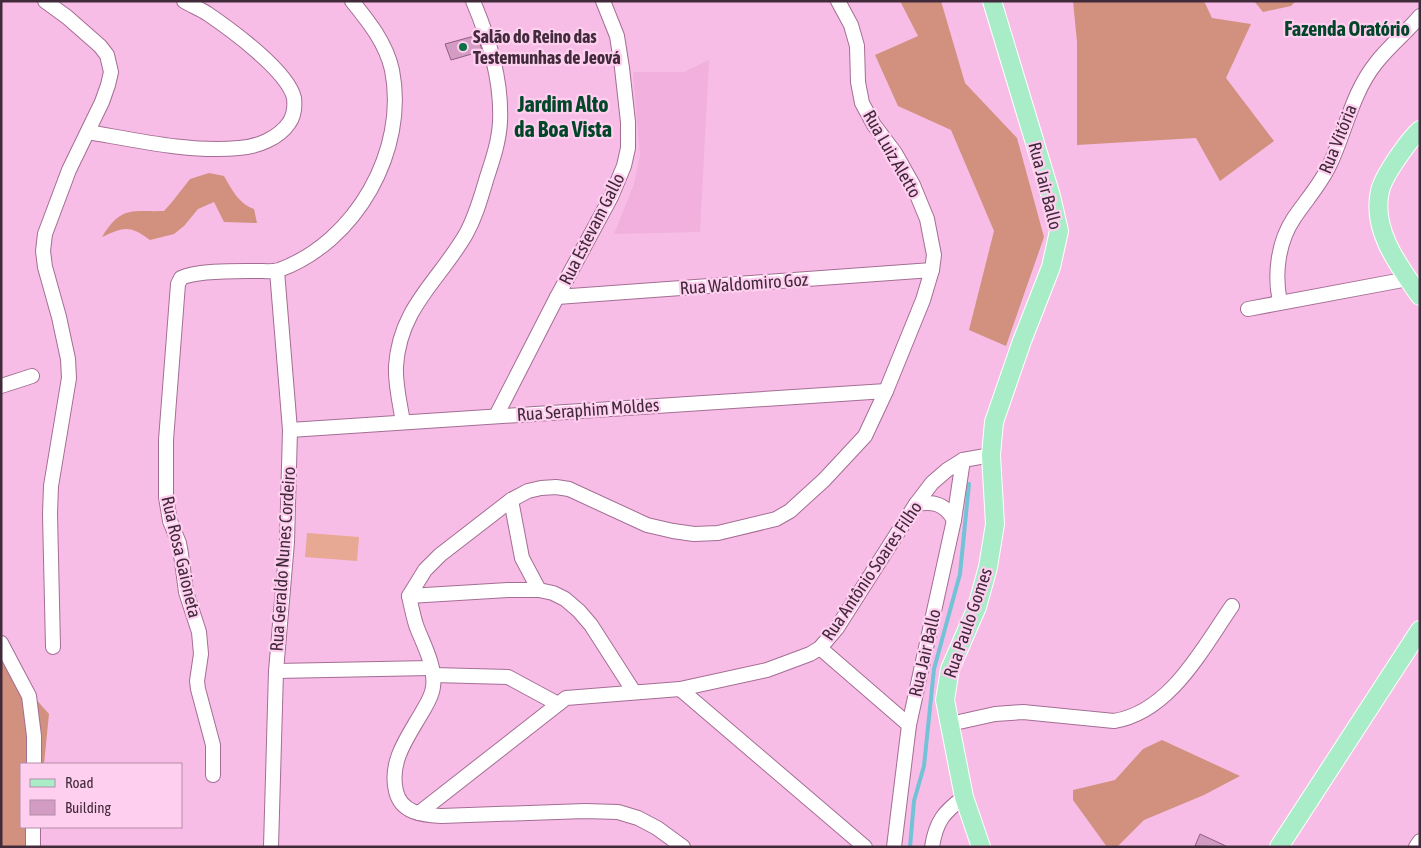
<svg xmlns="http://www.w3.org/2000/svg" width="1421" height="848" font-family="'Asap Condensed',sans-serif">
<rect width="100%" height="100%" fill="#f8bde6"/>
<polygon fill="#f1b0dd" points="709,60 700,232 614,234 634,184 640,155 633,72 684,72"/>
<polygon fill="#e7a894" points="307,533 359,537 357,561 305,557"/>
<g fill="#d1917e">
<polygon points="900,1 941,1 965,83 1017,138 1044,237 1006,346 969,330 994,231 951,130 898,106 875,55 918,36"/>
<polygon points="1073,1 1204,1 1212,18 1251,24 1226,78 1274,141 1220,181 1196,138 1077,145 1077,42"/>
<polygon points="1254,1 1296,1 1291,6 1263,12"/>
<path d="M 209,173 L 224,176 C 232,190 239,204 254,209 L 257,223 L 224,222 L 214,202 L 198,209 L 184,226 L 174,234 L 150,240 C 129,225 125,227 102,237 C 121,206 131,212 164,211 L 172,202 L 190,179 Z"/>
<polygon points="1,660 49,714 44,764 21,764 21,827 38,827 36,847 1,847"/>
<polygon points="1162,740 1240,776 1204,795 1144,820 1117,847 1107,847 1073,800 1073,790 1115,780 1143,749"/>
</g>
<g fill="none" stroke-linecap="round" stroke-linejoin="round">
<polyline stroke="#74c2d8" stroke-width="4" points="910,847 914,801 924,766 934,669 960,574 969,484"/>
</g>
<g fill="#d39cc2" stroke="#915d82">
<polygon points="478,35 482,51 451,60 445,44"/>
<polygon points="1200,834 1228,847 1195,846"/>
</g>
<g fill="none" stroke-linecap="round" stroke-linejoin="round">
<defs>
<g id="minor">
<polyline points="45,1 67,17 100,46 107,55 111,72 108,85 102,102 69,170 45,234 43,251 45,267 59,317 68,359 69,378 51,486 50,514 53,647"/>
<path d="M 88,132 C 135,140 192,153 239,148 C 257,147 279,138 289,123 C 294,116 295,107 294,98 C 288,71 230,29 208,14 C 201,9 192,6 184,1"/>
<polyline points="557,297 932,270"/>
<path d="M 1280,302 C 1274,274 1278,242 1294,218 C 1306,200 1321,184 1330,164 C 1346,130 1352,93 1376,63 C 1389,46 1406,33 1420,16"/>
<polyline points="1248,309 1408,279"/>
<polyline points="1,386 32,376"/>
<polyline points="496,416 557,297 611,197 624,166 628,148 628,122 622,68 617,36 603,1"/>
<path d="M 403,422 C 400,404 395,384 396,366 C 400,307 439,281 466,234 C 476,216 481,197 487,177 C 493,159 499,141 500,122 C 502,80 489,39 473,1"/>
<polyline points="290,430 886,391"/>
<polyline points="511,500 522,558 539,590"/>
<path d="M 916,504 C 934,501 945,504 954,520"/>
<polyline points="409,596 508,590 539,590 553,593 565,599 579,611 591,625 634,692"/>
<polyline points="1,643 29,696 34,736 34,764"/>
<polyline points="820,648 909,725"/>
<polyline points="276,671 431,668"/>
<polyline points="434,675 508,677 558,704"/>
<polyline points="680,689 865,847"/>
<path d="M 950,724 L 995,714 L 1023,712 L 1114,721 C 1170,712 1202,649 1232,606"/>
<path d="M 213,775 L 213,745 L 198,689 L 197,681 L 201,654 L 199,632 L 186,592 L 181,554 L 179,543 L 170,521 L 166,497 L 166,440 L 178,284 L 181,278 C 198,270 237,271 257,271 C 264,271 273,272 279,270 C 356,242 408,150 392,70 C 386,43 369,22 352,1"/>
<polyline points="419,813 566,698 680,689 767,670 810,654 820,648 837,628 916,504 932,483 947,470 963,460 991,455"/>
<polyline points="33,847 33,827"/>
<polyline points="271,847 276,671 287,542 290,430 277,271"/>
<path d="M 683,847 L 657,828 L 638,818 L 618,812 L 585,811 L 441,816 C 422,815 401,813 396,791 C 389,762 407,738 421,714 C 426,705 432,697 433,687 C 436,666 423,644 416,625 C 413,615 411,605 409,596 L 425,570 L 440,555 L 511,500 L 528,491 L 541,488 L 556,487 L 569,489 L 647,525 L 673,531 L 694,534 L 718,533 L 776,519 L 790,511 L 824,480 L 865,436 L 886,391 L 923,300 L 932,270 L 934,255 L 927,219 L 913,185 L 895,153 L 874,125 L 862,103 L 858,82 L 857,46 L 851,25 L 838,1"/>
<polyline points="894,847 909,725 954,520 963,460"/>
<path d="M 932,847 C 936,821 944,812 964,797"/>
<polyline points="1416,847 1420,841"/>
</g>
<g id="major">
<path d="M 1420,130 C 1410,139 1403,150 1396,160 C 1390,169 1382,181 1380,191 C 1371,230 1399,266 1420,296"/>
<polyline points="981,847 964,797 945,700 950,669 977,607 988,567 995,524 991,455 994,422 1022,341 1051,267 1059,231 1051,196 992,1"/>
<polyline points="1279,847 1420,630"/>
</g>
</defs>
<use href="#minor" stroke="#a46e94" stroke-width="16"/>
<use href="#major" stroke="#fff" stroke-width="20"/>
<use href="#minor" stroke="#fff" stroke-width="14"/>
<use href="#major" stroke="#a9edc8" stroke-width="18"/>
</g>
<circle fill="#0d6f45" stroke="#ffcff0" stroke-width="2" cx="463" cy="47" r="5"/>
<g text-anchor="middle" stroke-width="4.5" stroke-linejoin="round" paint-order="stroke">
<g font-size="18" font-weight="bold" fill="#412a3a" stroke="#ffcff0" text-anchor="start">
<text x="473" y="43">Salão do Reino das<tspan x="473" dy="21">Testemunhas de Jeová</tspan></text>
</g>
<g font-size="18" fill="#412a3a" stroke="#ffcff0">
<text transform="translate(1338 139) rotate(-68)" y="6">Rua Vitória</text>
<text transform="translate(892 154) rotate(60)" y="6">Rua Luiz Aletto</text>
<text transform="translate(1045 186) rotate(76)" y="6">Rua Jair Ballo</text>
<text transform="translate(592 229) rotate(-63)" y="6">Rua Estevam Gallo</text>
<text transform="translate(744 284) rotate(-4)" y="6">Rua Waldomiro Goz</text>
<text transform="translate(588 410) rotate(-4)" y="6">Rua Seraphim Moldes</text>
<text transform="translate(181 557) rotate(77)" y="6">Rua Rosa Gaioneta</text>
<text transform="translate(283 559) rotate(-86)" y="6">Rua Geraldo Nunes Cordeiro</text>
<text transform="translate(872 571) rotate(-56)" y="6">Rua Antônio Soares Filho</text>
<text transform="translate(968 623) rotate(-71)" y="6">Rua Paulo Gomes</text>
<text transform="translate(925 653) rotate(-77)" y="6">Rua Jair Ballo</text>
</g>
<g font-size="20" font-weight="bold" fill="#024629" stroke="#ffcff0">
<text x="1347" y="36">Fazenda Oratório</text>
</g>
<g font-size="22" font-weight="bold" fill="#024629" stroke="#ffcff0">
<text x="563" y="112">Jardim Alto<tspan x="563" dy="25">da Boa Vista</tspan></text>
</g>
</g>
<rect width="1421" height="848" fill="none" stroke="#412a3a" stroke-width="5"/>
<rect x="20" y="763" width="162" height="65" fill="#ffcff0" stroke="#b38da7"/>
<rect x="30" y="779" width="25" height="8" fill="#a9edc8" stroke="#b38da7"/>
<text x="65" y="788" font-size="15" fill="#412a3a">Road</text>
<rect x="30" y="800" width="25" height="15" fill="#d39cc2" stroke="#b38da7"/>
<text x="65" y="813" font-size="15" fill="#412a3a">Building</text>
</svg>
